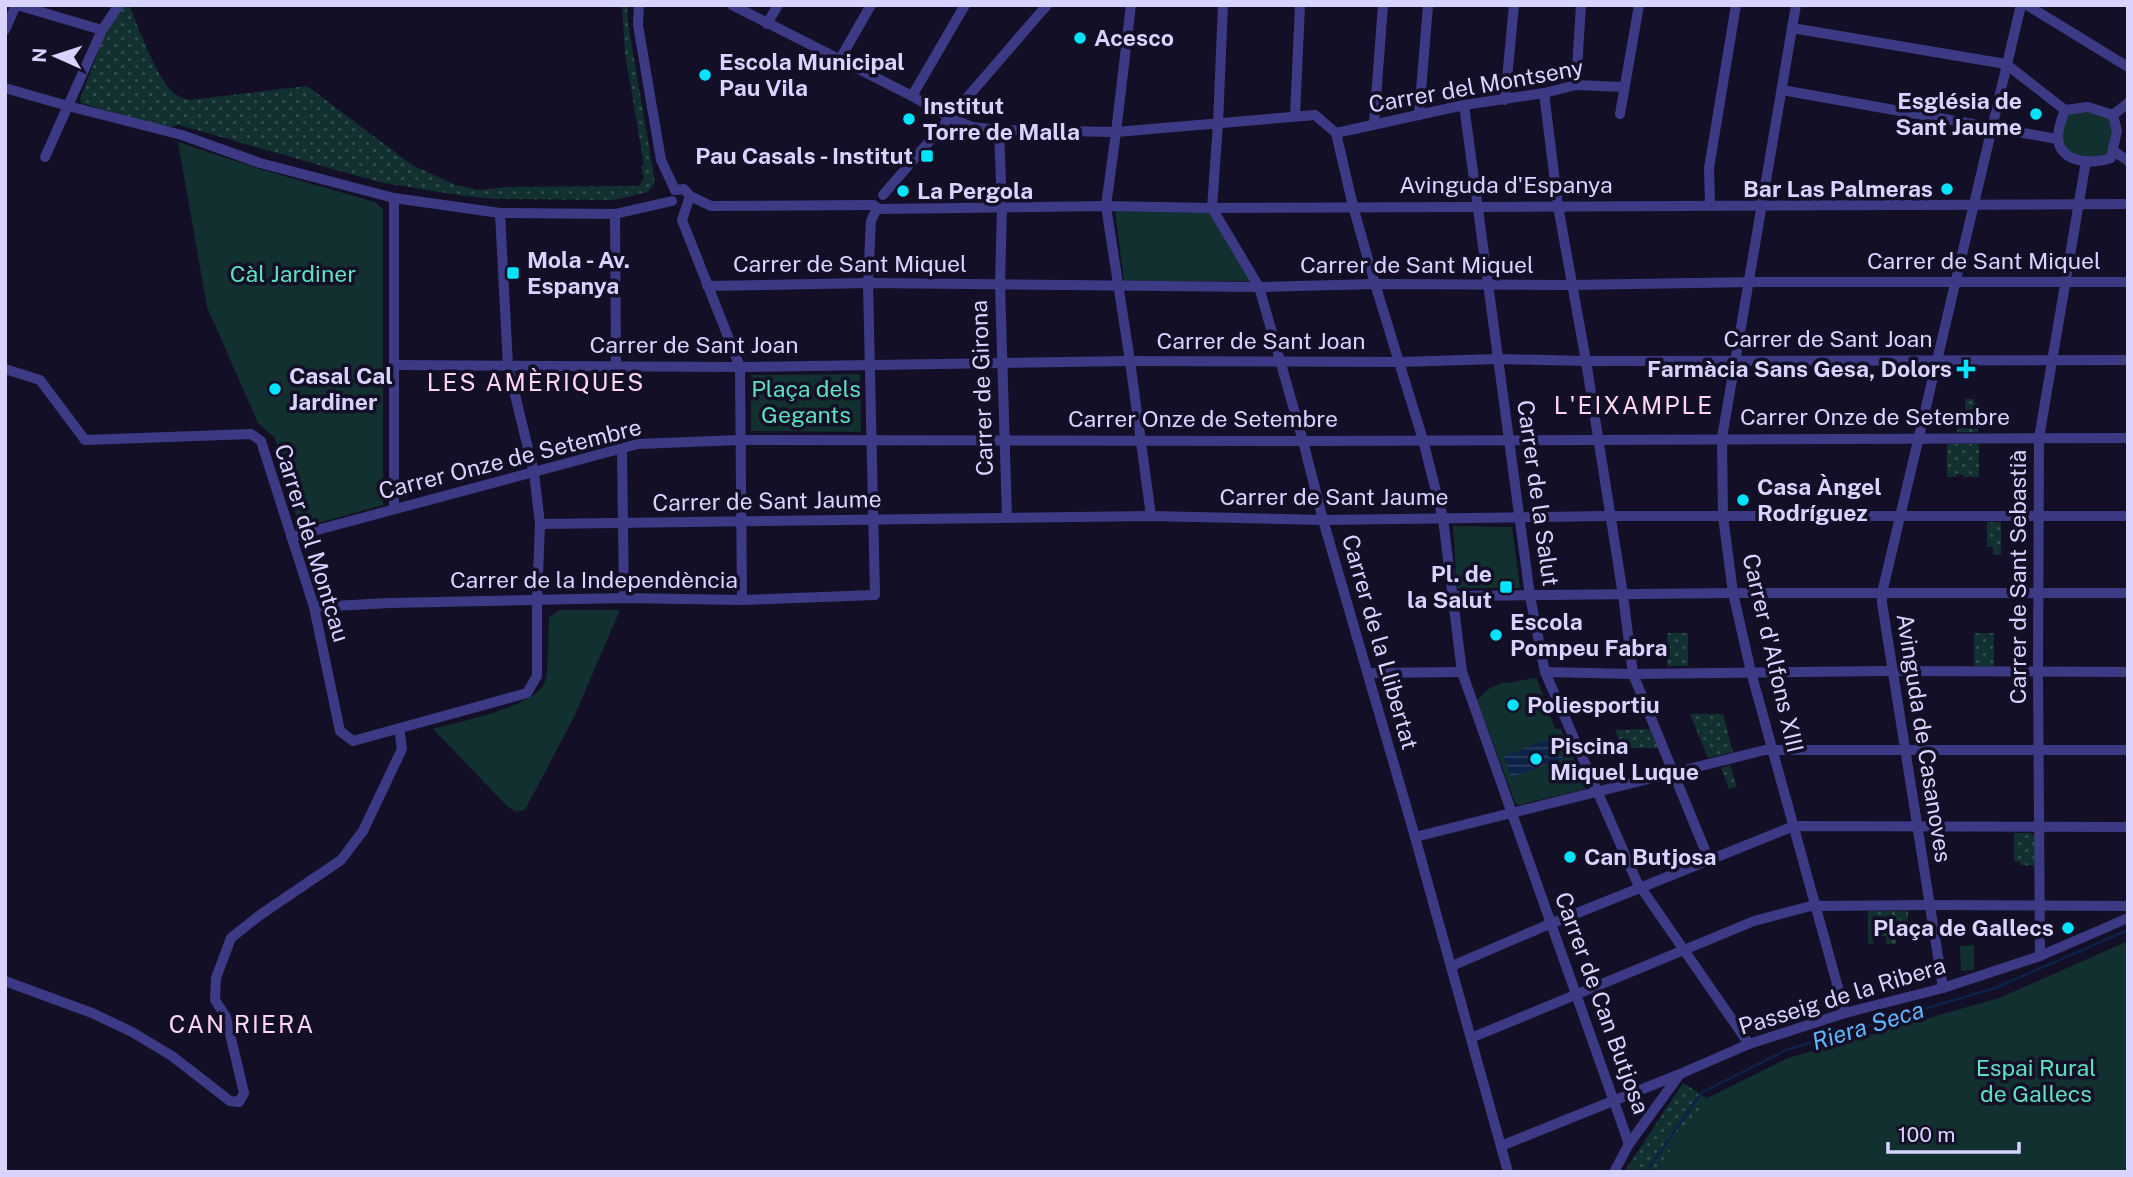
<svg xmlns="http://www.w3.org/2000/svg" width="2133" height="1177" font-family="'Public Sans',sans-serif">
<defs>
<pattern id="grass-dots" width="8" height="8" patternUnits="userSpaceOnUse" patternTransform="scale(1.75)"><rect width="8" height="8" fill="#12302f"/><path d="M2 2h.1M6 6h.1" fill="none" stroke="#344d4e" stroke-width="1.8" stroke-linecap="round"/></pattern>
<pattern id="water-rules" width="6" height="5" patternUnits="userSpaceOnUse" patternTransform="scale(1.75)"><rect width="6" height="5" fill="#0c2248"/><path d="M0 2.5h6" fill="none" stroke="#2f4163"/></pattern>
</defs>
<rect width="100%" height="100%" fill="#130f26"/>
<g fill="url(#grass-dots)">
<path d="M 116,5 L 129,5 C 138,26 158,82 175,94 C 179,97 185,98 190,100 L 307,86 L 412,165 L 456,185 L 480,190 L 506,187 L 639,186 L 644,178 L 641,166 L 644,165 L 625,53 L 622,5 L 627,5 L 628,23 L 655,182 L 648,192 L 614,200 L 498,199 L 464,196 L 379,182 L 179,125 L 167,128 L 81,103 L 80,99 Z"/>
<polygon points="1965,399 1974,399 1974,403 1979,404 1978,432 1957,432 1958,417 1965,417"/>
<polygon points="1947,444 1979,444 1979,477 1963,477 1963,475 1956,474 1957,477 1947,477"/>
<polygon points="1987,522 2001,522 2001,555 1993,555 1993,547 1987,547"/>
<rect x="1667" y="633" width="21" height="33"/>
<rect x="1974" y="633" width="20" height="33"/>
<polygon points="1690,714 1723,714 1733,752 1708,758"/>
<polygon points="1650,729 1658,748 1623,748 1615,730"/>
<polygon points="1730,765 1737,786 1729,789 1721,768"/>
<polygon points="2014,833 2031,833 2034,836 2034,866 2020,865 2020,862 2014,861"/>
<polygon points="1868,911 1908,911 1908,934 1899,935 1899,939 1896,939 1896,944 1886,944 1886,936 1873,936 1873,944 1868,944"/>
<polygon points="1683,1083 1707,1098 1656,1172 1624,1172"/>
</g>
<g fill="#12302f">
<polygon points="2065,110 2113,115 2114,151 2099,162 2064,152 2060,122"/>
<polygon points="178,142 260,169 375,202 383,209 383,505 311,525 303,525 297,519 275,438 258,423 207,307"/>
<polygon points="1115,211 1210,212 1251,281 1124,281"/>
<polygon points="860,374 861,432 751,431 751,375"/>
<polygon points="1453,526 1512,527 1520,588 1457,588"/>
<path d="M 560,610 L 620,610 L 574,717 L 525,810 L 516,812 L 508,807 L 433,729 C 459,722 535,707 545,682 C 549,672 548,631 549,617 Z"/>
<polygon points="1534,678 1537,679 1555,729 1561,729 1585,786 1585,789 1519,805 1515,803 1477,699 1490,688 1504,682 1509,683"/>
<polygon points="2128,941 2128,1172 1656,1172 1707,1098 1788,1058 1999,998"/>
<polygon points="1974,945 1974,970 1961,971 1960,946"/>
</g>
<polygon fill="url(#water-rules)" points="1554,737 1562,759 1511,777 1504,756 1518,751 1525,770 1519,750"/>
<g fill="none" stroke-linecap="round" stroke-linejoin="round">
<polyline stroke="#0c2248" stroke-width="2.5" points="1646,1172 1702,1092 1786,1050 1995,988 2128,930"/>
<g stroke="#3d3a85" stroke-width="10">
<polyline points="17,5 102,30"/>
<polyline points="639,5 638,25 661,160 675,190"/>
<polyline points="732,5 912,96 950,118 972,127 999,130 1116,132 1315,115 1336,133 1353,206 1375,284 1423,440 1443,519 1462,672 1629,1144"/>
<polyline points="1131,5 1116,132 1106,206 1130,361 1151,516"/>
<polyline points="1223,5 1218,123 1212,208 1259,287 1303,441 1323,520 1413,830 1508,1172"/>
<polyline points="1796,5 1722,438 1723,516 1733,593 1751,672 1845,1013"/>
<polyline points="2027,5 2128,67"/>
<polyline points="767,24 778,5"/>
<polyline points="1792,28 2006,64 2065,110"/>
<polyline points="5,30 16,5"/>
<polyline points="840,59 871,5"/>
<polyline points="1576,85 1581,5"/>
<polyline points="5,88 68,106 182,135 260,163 394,198 500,213 615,214 672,201"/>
<polyline points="1782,90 2057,139"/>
<polyline points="1544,93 1558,206 1586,361 1623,595 1633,674 1709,860"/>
<polyline points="912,96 965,5"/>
<polyline points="1505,100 1514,5"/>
<polyline points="1464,105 1530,596 1545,672 1637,882 1749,1044"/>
<path d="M 2088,107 L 2113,115 L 2117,131 L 2111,158 C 2093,165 2058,163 2058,137 C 2058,127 2062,118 2065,110 Z"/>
<polyline points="1620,114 1639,5"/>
<polyline points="1419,115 1428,5"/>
<polyline points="2113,115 2128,103"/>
<polyline points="1295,116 1300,5"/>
<polyline points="1374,124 1383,5"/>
<polyline points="999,130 1002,207 1000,285 1007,518"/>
<polyline points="1336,133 1464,105 1544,93 1576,85 1623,87"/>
<polyline points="2114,151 2128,161"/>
<polyline points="45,157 102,30 119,5"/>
<polyline points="675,190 684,189 690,196 711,206 873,205"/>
<polyline points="883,195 1047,5"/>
<polyline points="690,196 682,220 740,367 742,600"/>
<polyline points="394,198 394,509"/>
<polyline points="873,205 879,209 1106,206 1212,208 2128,204"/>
<polyline points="1710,205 1709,168 1736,5"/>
<polyline points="615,214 616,365"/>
<polyline points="707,286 868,283 1259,287 1375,284 1571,285 1755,282 2128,282"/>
<polyline points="395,365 740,367 1130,361 1400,362 1498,359 1586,361 2128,360"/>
<polyline points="5,369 40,380 85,440 251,434 261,441 314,607 340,731 353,741 527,693 537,676 537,601 540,524 534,473 508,366 500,213"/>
<polyline points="622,450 624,598"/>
<polyline points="540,524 1151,516 1323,520 1609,516 2128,516"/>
<polyline points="291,537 638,444 740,440 1303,441 2128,438"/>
<polyline points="1452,596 1733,593 2128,593"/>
<polyline points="314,607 390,603 624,598 742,600 875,595 868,283 871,221 877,208"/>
<polyline points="1545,672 1633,674 1886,671 2128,672"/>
<polyline points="1368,673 1462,672"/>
<polyline points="1415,837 1765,750 2128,750"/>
<polyline points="2040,956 2038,672 2039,438 2086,161"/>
<polyline points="1452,966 1545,926 1794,826 2128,827"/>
<polyline points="5,981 92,1013 132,1032 172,1056 230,1101 239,1102 244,1093 226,1017 215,1000 216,978 231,938 260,915 341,860 363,831 402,749 399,728"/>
<polyline points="1943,988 1882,603 1882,593 2021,5"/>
<polyline points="1471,1038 1754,921 1815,905 1822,906 1929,905 2128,906"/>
<polyline points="1501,1146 1680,1074"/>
<polyline points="1614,1172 1629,1144 1680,1074 1749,1044 1845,1013 1943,988 2040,956 2128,918"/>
</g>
</g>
<g fill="#00e5ff" stroke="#130f26" stroke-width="2.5">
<circle cx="1080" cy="38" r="7"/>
<circle cx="705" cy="75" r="7"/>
<circle cx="2036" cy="114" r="7"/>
<circle cx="909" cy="119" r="7"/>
<rect x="920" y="149" width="14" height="14" rx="3.5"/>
<circle cx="1947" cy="189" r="7"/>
<circle cx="903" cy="191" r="7"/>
<rect x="506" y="266" width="14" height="14" rx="3.5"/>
<path d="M1962.5 358.5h7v7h7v7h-7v7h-7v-7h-7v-7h7z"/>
<circle cx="275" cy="389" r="7"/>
<circle cx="1743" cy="500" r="7"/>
<rect x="1499" y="580" width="14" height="14" rx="3.5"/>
<circle cx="1496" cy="635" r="7"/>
<circle cx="1513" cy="705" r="7"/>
<circle cx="1536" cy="759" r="7"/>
<circle cx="1570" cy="857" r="7"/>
<circle cx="2068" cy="928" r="7"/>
</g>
<g text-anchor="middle" stroke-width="7" stroke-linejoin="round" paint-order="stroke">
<g font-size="23" font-weight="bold" fill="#d9d4ff" stroke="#130f26" text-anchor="start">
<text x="1094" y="46">Acesco</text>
<text x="719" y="70">Escola Municipal<tspan x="719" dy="26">Pau Vila</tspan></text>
<text x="2022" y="109" text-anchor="end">Església de<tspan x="2022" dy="26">Sant Jaume</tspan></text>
<text x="923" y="114">Institut<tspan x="923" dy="26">Torre de Malla</tspan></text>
<text x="913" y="164" text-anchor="end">Pau Casals - Institut</text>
<text x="1933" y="197" text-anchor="end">Bar Las Palmeras</text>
<text x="917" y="199">La Pergola</text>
<text x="527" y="268">Mola - Av.<tspan x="527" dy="26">Espanya</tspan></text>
<text x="1952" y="377" text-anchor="end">Farmàcia Sans Gesa, Dolors</text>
<text x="289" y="384">Casal Cal<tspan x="289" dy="26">Jardiner</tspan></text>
<text x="1757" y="495">Casa Àngel<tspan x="1757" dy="26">Rodríguez</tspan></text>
<text x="1492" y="582" text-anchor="end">Pl. de<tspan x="1492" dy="26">la Salut</tspan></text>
<text x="1510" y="630">Escola<tspan x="1510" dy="26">Pompeu Fabra</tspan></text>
<text x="1527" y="713">Poliesportiu</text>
<text x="1550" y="754">Piscina<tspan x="1550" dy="26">Miquel Luque</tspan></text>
<text x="1584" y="865">Can Butjosa</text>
<text x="2054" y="936" text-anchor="end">Plaça de Gallecs</text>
</g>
<g font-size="23" fill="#d9d4ff" stroke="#130f26">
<text transform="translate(1476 86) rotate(-10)" y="8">Carrer del Montseny</text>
<text x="1506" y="193">Avinguda d'Espanya</text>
<text x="1984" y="269">Carrer de Sant Miquel</text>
<text x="850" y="272">Carrer de Sant Miquel</text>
<text x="1417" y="273">Carrer de Sant Miquel</text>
<text x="1828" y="347">Carrer de Sant Joan</text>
<text x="1261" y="349">Carrer de Sant Joan</text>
<text x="694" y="353">Carrer de Sant Joan</text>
<text transform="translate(982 388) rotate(-92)" y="8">Carrer de Girona</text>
<text x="1875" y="425">Carrer Onze de Setembre</text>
<text x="1203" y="427">Carrer Onze de Setembre</text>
<text transform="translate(510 459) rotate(-14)" y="8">Carrer Onze de Setembre</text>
<text transform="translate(1538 493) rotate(82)" y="8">Carrer de la Salut</text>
<text x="1334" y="505">Carrer de Sant Jaume</text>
<text transform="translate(767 501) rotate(-1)" y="8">Carrer de Sant Jaume</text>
<text transform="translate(312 543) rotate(73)" y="8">Carrer del Montcau</text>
<text transform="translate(2018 577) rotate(-90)" y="8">Carrer de Sant Sebastià</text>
<text x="594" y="588">Carrer de la Independència</text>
<text transform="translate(1380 642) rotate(74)" y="8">Carrer de la Llibertat</text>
<text transform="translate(1773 653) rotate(77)" y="8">Carrer d'Alfons XIII</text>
<text transform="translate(1924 738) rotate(81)" y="8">Avinguda de Casanoves</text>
<text transform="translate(1842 996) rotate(-17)" y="8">Passeig de la Ribera</text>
<text transform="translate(1602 1003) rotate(70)" y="8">Carrer de Can Butjosa</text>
</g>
<g font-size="23" fill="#5fe0c0" stroke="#130f26">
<text x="293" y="282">Càl Jardiner</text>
<text x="806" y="397">Plaça dels<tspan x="806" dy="26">Gegants</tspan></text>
<text x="2036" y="1076">Espai Rural<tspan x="2036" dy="26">de Gallecs</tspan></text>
</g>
<g font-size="24" letter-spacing="2" fill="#ffd6f0" stroke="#130f26">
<text x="536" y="391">LES AMÈRIQUES</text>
<text x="1634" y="414">L'EIXAMPLE</text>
<text x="242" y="1033">CAN RIERA</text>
</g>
<g font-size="24" font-style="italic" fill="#62b6ff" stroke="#130f26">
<text transform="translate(1868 1026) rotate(-17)" y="8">Riera Seca</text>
</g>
</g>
<rect width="2133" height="1177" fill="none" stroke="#d9d4ff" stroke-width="14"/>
<g transform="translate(56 56) rotate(273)" stroke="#130f26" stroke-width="5" paint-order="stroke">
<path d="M0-5L12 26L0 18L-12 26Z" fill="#d9d4ff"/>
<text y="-10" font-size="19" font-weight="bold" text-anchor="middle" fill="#d9d4ff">N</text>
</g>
<path d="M1888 1142v10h131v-10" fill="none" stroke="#d9d4ff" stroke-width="3.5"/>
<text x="1898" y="1142" font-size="21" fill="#d9d4ff" stroke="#130f26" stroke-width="5" paint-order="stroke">100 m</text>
</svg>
